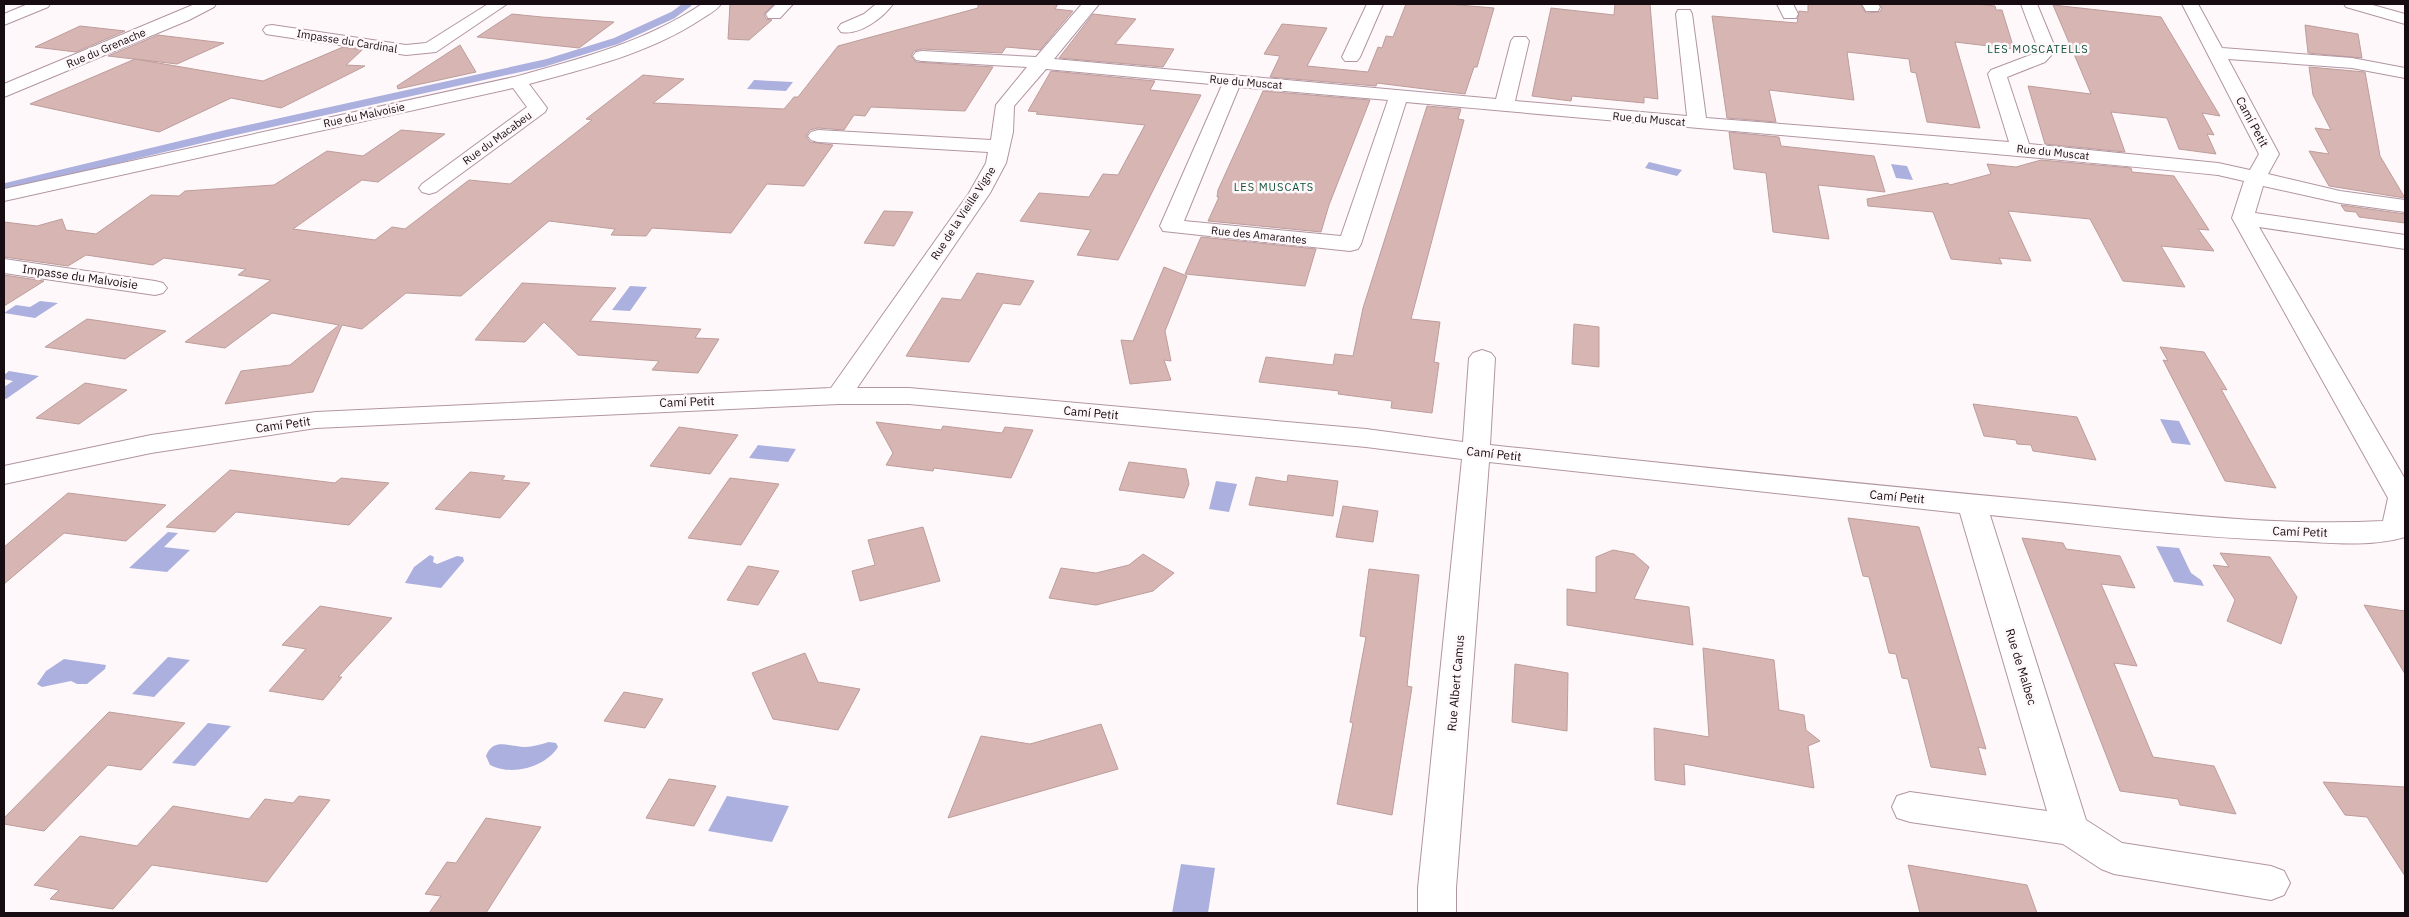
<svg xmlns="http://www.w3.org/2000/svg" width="2409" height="917" font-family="'IBM Plex Sans',sans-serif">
<rect width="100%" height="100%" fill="#fff8fb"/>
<g fill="#abb0de">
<polygon points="754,80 793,82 786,91 747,89"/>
<polygon points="1649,162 1682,170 1677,176 1645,168"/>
<polygon points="1891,164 1907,166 1913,180 1896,178"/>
<polygon points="630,286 647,287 630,311 612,310"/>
<polygon points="40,301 58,303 35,318 4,313 16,305 30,307"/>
<polygon points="9,371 39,376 6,399 4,398 4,387 13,381 4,379 4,375"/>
<polygon points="2160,419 2179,421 2191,445 2172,443"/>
<polygon points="758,445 796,449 788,462 749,458"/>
<polygon points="1216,481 1237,484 1229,512 1209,509"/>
<polygon points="168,532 178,533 164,547 190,550 167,572 129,568"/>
<polygon points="2156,546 2179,548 2191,573 2201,580 2204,586 2174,582"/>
<polygon points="430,555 434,557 433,562 437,564 457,556 463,557 464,561 441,588 405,583 414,567"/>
<polygon points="168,657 190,660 154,697 132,694"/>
<polygon points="64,659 106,665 105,669 87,684 77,684 71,681 42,687 37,684 46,671"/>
<polygon points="208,723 231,726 195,766 172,763"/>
<path d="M 549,742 L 556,743 L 558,747 C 545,768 510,776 490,765 L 486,756 C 493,737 510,747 525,747 C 533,747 541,744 549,742 Z"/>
<polygon points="727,796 789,806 772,842 708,831"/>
<polygon points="1181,864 1215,868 1208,913 1172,913"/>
</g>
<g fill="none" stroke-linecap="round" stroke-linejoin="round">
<polyline stroke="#abb0de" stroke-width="7" points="4,187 224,134 545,63 616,41 673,15 688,4"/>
</g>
<g fill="#d6b5b2" stroke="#bd9d9b">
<polygon points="730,4 774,4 764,14 766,19 772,20 749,40 728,39"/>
<polygon points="978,4 1058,4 1055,9 1073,11 1040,50 1006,47 1002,53 922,49 914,51 911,56 916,62 993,67 965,111 871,107 865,116 854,115 844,130 818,128 810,130 806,136 810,142 833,145 804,186 767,184 731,233 652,228 646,236 611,235 615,229 549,221 461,296 406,293 362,329 342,325 313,392 225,404 241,371 290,365 339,325 272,313 225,348 185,342 271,280 238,275 246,269 164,258 153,265 86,255 68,266 4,257 4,222 37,226 62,219 66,230 96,234 151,195 179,196 185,191 274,185 327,151 363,156 401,130 445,134 378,182 362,180 293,229 375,240 392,227 405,229 469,180 510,184 592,120 586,119 643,75 684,79 653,103 784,109 794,97 798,97 838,46 978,8"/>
<polygon points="1406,4 1447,4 1494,8 1477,67 1474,67 1465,94 1377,83 1376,86 1270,77 1280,56 1264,54 1282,24 1327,28 1307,66 1368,72 1378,47 1382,48 1386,36 1393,37"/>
<polygon points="1615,4 1650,4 1658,99 1644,97 1644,103 1572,96 1571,101 1532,96 1551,8 1614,15"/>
<polygon points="1808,4 1860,4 1866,13 1880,12 1882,8 1880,4 1975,4 1995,6 1996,10 2002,10 2014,49 1955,42 1980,128 1927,122 1916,73 1911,72 1909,59 1847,52 1854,100 1769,90 1776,122 1727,118 1712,16 1797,23 1799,11 1808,12"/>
<polygon points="2053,5 2161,17 2220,116 2202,113 2214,135 2207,134 2216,154 2179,149 2167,118 2111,112 2125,152 2045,144 2028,86 2091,94"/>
<polygon points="512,14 542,17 614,22 579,48 477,37"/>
<polygon points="1093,14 1136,19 1115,44 1174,49 1163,67 1059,58"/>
<polygon points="2305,25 2358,34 2362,58 2308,53"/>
<polygon points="80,26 125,31 76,52 35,47"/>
<polygon points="158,35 224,43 177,64 108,56"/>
<polygon points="460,45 476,72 398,89 397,86"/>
<polygon points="343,47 362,50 346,65 365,66 281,108 231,98 159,132 30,104 135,59 263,81"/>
<polygon points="2309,67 2365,72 2380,156 2405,198 2329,186 2309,151 2329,154 2315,128 2331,130 2313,95"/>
<polygon points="1051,71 1155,81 1150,90 1201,95 1118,260 1077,255 1091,230 1020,221 1039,193 1089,197 1103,174 1118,175 1145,125 1036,114 1038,112 1028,111"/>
<polygon points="1263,91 1370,100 1329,205 1321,232 1208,221 1219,197 1217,197 1218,190"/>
<polygon points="1427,106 1461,109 1458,119 1464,120 1411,319 1440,322 1434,362 1439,363 1432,413 1391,408 1392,401 1338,394 1339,391 1259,382 1266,357 1333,365 1335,354 1353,356 1363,308"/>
<polygon points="1729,132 1779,137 1781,146 1874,156 1885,192 1818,185 1829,239 1773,232 1766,173 1734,169"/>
<polygon points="2041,160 2131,168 2132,172 2174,176 2209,230 2198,229 2214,251 2161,246 2185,287 2123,281 2090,219 2008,211 2031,261 1999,258 2002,264 1951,259 1933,212 1868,206 1867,199 1948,183 1950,185 1991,174 1987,164 2016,167"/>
<polygon points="2341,205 2405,214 2405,223 2359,217 2356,212 2345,211"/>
<polygon points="884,211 913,212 894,246 864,243"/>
<polygon points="1201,237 1316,249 1305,286 1185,274"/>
<polygon points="1164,267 1187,276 1165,331 1171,361 1164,360 1171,380 1130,384 1121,340 1133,341"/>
<polygon points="977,273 1034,281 1020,305 1003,303 969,362 906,356 942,298 961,300"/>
<polygon points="4,275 44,281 4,306"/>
<polygon points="522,283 616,288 590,321 701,329 695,338 719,339 698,373 652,370 659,361 578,355 544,322 525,342 475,340"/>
<polygon points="87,319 101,321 166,331 125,359 45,347"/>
<polygon points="1574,324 1599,327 1599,367 1572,364"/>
<polygon points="2160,347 2204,352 2227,390 2221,389 2276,488 2225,481 2163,360 2168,361"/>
<polygon points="85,383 127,390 79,424 36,418"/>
<polygon points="1973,404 2077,417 2096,460 2033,451 2031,445 2017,444 2016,440 1984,436"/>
<polygon points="876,422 941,430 943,426 1002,433 1005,427 1033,430 1011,478 934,468 933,471 886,465 893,453"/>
<polygon points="679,427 738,435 710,474 650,466"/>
<polygon points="1129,462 1186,469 1189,484 1184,498 1119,490"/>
<polygon points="230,470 335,483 341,478 389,483 349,525 236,512 215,532 166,527"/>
<polygon points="470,472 505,476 502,480 530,483 500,518 435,509"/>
<polygon points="1288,475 1338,481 1333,516 1249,505 1256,477 1287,482"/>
<polygon points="730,478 779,484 741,545 688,538"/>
<polygon points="68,493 166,505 126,541 64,533 4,584 4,547"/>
<polygon points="1343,506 1378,511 1373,542 1336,537"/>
<polygon points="1848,518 1919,527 1986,749 1978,747 1986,775 1931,767 1908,679 1902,678 1896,654 1889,653 1869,577 1863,576"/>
<polygon points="923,527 940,581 860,601 852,571 875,565 868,540"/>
<polygon points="2022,538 2063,543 2066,549 2120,556 2135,588 2101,584 2137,666 2114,663 2153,757 2214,766 2236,814 2180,805 2178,799 2120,791"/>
<polygon points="1613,550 1634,554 1649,567 1634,599 1689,607 1693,645 1567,625 1567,589 1596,593 1596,557"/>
<polygon points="2220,553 2270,557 2297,597 2281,644 2227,621 2235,600 2213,565 2229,567"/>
<polygon points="1143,554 1174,573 1153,591 1096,605 1049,598 1061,568 1096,573 1129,565"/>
<polygon points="748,566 779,571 758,605 727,600"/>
<polygon points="1369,569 1419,575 1407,686 1412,687 1392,815 1337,804 1353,723 1350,722 1366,637 1360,636"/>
<polygon points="2364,605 2405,611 2405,674"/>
<polygon points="320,606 392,618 338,677 342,677 323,700 269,691 306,649 282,645"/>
<polygon points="1703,648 1774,660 1779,710 1804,715 1806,730 1820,741 1808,746 1814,788 1684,764 1685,785 1655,780 1654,728 1709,737"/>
<polygon points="805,653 818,682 860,689 838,730 773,719 752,673"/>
<polygon points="1515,664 1568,673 1567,731 1512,722"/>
<polygon points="624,692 663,699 645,728 604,721"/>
<polygon points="109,712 185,723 141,770 108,765 44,831 4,824 4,818"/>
<polygon points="1101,724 1118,769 948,818 981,736 1030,744"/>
<polygon points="669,779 716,786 694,826 646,818"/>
<polygon points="2323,782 2405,787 2405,876 2367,817 2345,815"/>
<polygon points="299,796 330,800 267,882 152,865 113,909 50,899 59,890 34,885 80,836 137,846 173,806 249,819 265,799 293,803"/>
<polygon points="486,818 541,827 486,913 429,913 441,896 425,894 447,862 456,863"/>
<polygon points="1908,865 2027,885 2037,913 1920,913"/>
</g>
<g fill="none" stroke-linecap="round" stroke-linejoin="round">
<defs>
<g id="minor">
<polygon points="28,4 50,4 48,7 4,25 4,14"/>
<polygon points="195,4 216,4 214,7 189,20 4,97 4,84"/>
<polygon points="488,4 507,4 436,52 406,55 272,35 266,34 263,30 266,26 272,25 406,45 426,43"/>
<path d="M 702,4 L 721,4 C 717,10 709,14 703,18 C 651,53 588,68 529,84 L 547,108 L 545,112 L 436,192 L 429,194 L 422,192 L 419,188 L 422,184 L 527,107 L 513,88 L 4,201 L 4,189 L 514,77 C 580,59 645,42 702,4 Z"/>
<polygon points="776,4 793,4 780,18 768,18 766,14"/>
<path d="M 876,4 L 893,4 C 883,18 859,36 841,32 L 838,28 L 841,24 L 864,14 Z"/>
<path d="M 1082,4 L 1099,4 L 1054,59 L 1496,99 L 1511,41 L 1514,37 L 1526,37 L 1529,41 L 1515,101 L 1687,116 L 1676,14 L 1678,10 L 1690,10 L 1692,14 L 1706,118 L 2009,142 L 1988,74 L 1991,70 L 2033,54 L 2038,49 L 2021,4 L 2037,4 L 2056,50 L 2045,62 L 2007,77 L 2029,144 L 2218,163 L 2250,170 L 2259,154 L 2182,4 L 2198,4 L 2222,48 L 2352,58 L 2405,68 L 2405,78 L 2352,68 L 2228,59 L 2279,154 L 2268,174 L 2340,191 L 2405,200 L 2405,212 L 2340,203 L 2263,186 L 2255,213 L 2405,235 L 2405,249 L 2259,227 L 2405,479 L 2405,537 C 2371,547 2331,543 2296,541 C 2194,538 2092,525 1990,515 L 2086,820 L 2122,843 L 2271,866 L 2284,871 L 2290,883 L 2284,895 L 2271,900 L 2114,874 L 2101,869 L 2063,844 L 1910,822 L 1897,818 L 1892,807 L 1897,796 L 1910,792 L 2047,811 L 1960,513 L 1489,462 L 1456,888 L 1456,913 L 1418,913 L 1418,888 L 1462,459 L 1366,447 L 909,404 L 839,404 L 316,428 L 151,453 L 4,484 L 4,466 L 151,435 L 316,412 L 831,388 L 969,193 L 986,163 L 988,152 L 818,142 L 811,140 L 808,136 L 811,132 L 818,130 L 991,140 L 996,105 L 1027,67 L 922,61 L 916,60 L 913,56 L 916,52 L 922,51 L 1036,57 ZM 1046,69 L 1222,85 L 1160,226 L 1163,231 L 1350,251 L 1358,249 L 1361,244 L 1406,102 C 1677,127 1948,148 2218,175 L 2244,181 L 2232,218 L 2388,498 L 2383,521 C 2273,527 2163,512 2055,502 C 1866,485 1678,465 1490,445 L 1495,358 L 1491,353 L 1482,350 L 1473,353 L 1469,358 L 1463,442 L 1366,429 L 909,388 L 857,388 L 990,193 L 1006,163 L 1013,132 L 1014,106 ZM 1239,87 L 1388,100 L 1341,236 L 1184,221 Z"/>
<polygon points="1367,4 1383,4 1360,57 1357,61 1345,61 1342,57"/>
<polygon points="1777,4 1793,4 1798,14 1796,18 1784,18"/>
<polygon points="1862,4 1878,4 1880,7 1878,11 1866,11"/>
<polygon points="2344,4 2369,4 2405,14 2405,24 2346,7"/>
<polygon points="4,259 155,281 163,283 167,288 163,293 155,295 4,273"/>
</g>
</defs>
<use href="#minor" stroke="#b195a2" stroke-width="2"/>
<use href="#minor" fill="#fff" fill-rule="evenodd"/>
</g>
<g text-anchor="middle" stroke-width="5" stroke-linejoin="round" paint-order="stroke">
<g font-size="11" fill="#160c11" stroke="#fff8fb">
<text transform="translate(347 41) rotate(9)" y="4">Impasse du Cardinal</text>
<text transform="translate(106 48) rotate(-23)" y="4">Rue du Grenache</text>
<text transform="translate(1246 82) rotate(5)" y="4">Rue du Muscat</text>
<text transform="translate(364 115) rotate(-12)" y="4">Rue du Malvoisie</text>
<text transform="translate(1649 119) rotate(5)" y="4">Rue du Muscat</text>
<text transform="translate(497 138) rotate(-36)" y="4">Rue du Macabeu</text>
<text transform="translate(2053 152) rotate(6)" y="4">Rue du Muscat</text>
<text transform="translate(963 213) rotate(-57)" y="4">Rue de la Vieille Vigne</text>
<text transform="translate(1259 235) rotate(6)" y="4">Rue des Amarantes</text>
</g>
<g font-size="11" letter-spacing="1" fill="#0e5237" stroke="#fff8fb">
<text x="2038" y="53">LES MOSCATELLS</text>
<text x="1274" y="191">LES MUSCATS</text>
</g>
<g font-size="12" fill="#160c11" stroke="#fff8fb">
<text transform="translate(2252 122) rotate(62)" y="4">Camí Petit</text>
<text transform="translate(80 277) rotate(8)" y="4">Impasse du Malvoisie</text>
<text transform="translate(687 402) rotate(-2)" y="4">Camí Petit</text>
<text transform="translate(1091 413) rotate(5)" y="4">Camí Petit</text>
<text transform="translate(283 425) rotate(-8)" y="4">Camí Petit</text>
<text transform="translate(1494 454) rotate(6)" y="4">Camí Petit</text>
<text transform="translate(1897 497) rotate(5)" y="4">Camí Petit</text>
<text transform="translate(2300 532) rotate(2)" y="4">Camí Petit</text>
<text transform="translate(2021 667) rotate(73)" y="4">Rue de Malbec</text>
<text transform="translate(1456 683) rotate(-85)" y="4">Rue Albert Camus</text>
</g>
</g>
<rect width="2409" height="917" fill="none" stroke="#160c11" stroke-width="10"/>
</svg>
